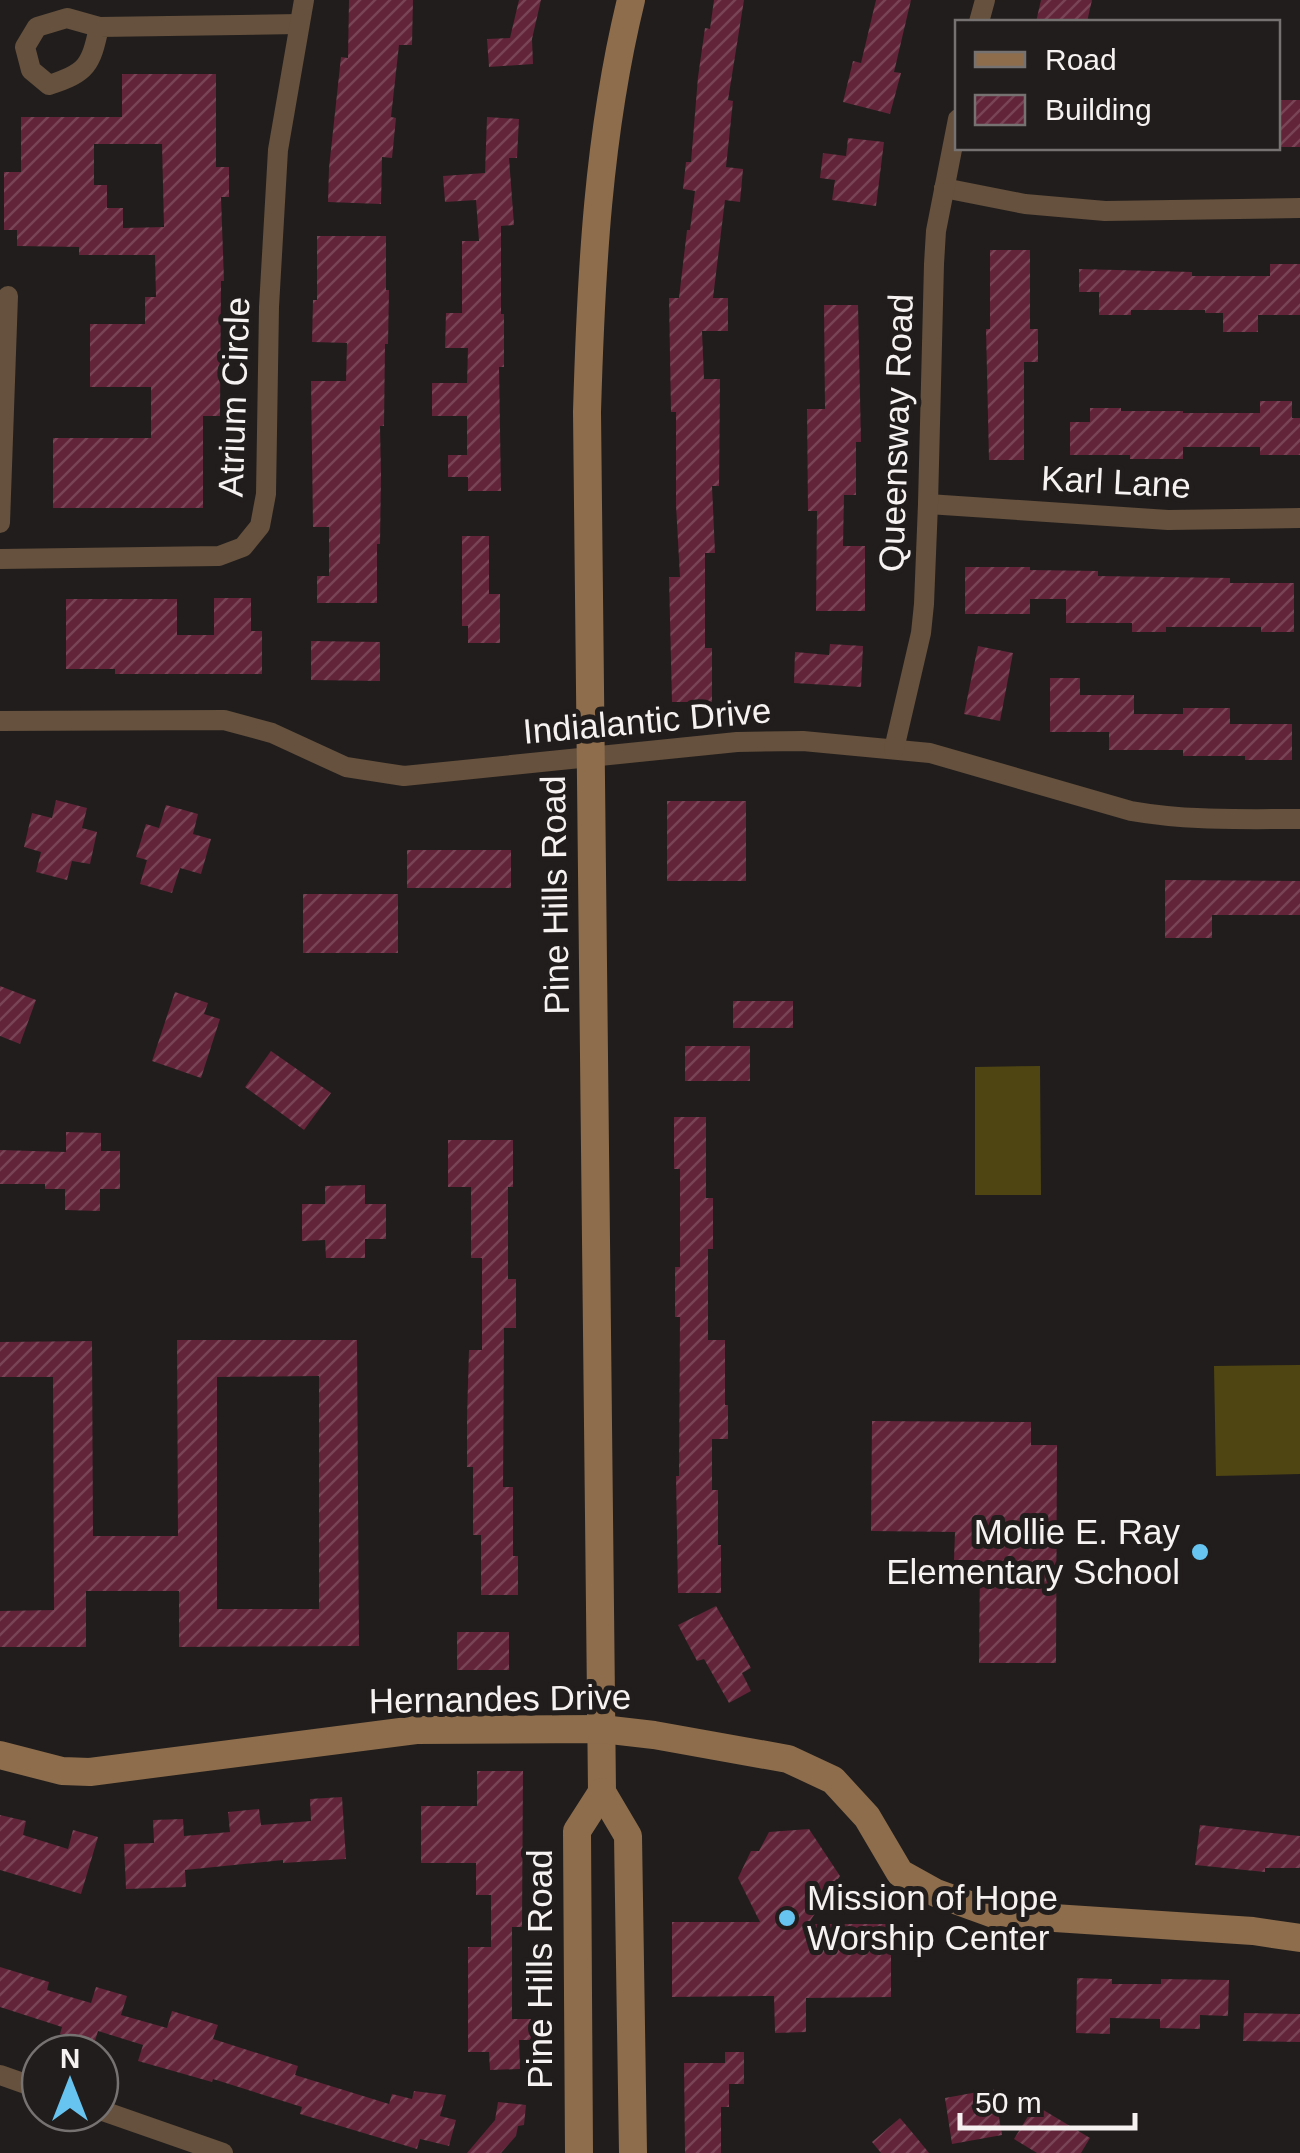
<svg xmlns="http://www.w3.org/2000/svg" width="1300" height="2153" font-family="Helvetica,sans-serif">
<defs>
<pattern id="building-hatch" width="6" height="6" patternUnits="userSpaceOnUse" patternTransform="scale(2.5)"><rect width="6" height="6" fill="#612439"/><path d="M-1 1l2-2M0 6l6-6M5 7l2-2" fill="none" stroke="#784456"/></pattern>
</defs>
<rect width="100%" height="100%" fill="#211d1c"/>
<g fill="#4e4512">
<polygon points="1040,1066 1041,1195 975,1195 975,1067"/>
<polygon points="1300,1365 1300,1474 1216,1476 1214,1366"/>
</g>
<g fill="url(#building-hatch)" fill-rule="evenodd">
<polygon points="349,0 413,0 412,45 399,45 391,117 396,118 392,158 382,157 381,204 328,202 329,168 341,57 348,58"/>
<polygon points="519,0 541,0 532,39 533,64 489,67 487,39 510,38"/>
<polygon points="714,0 744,0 728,100 733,101 726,167 743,169 740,202 725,200 713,298 728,298 728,331 702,331 704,379 720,379 719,486 712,486 715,553 705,553 705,648 712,648 712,702 672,702 669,577 680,577 676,505 676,412 671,412 669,298 679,298 687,230 690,230 695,191 683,189 686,162 691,162 698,77 705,28 710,29"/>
<polygon points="876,0 911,0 894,72 901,73 890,114 843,102 853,61 861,63"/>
<polygon points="1041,0 1092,0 1087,22 1036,22"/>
<path d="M 122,74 L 216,74 L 216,167 L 229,167 L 229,197 L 221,197 L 224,281 L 221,281 L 220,416 L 203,416 L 203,508 L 53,508 L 53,438 L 151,438 L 151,387 L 90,387 L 90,324 L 145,324 L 145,297 L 156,297 L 155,255 L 79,255 L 79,247 L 17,246 L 17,230 L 4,230 L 4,172 L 21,172 L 21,117 L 122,117 ZM 94,144 L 162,144 L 164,227 L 123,228 L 123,208 L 107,208 L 107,185 L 94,185 Z"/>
<rect x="1278" y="100" width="22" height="47"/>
<polygon points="487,117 519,119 517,158 509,158 514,225 501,226 501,314 504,314 504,367 499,367 501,491 468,491 468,477 448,477 448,455 467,455 467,416 432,416 432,383 467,383 468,348 445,348 446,313 462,313 462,241 479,241 476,200 445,202 443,176 485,173"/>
<polygon points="848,138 884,142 876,206 832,200 835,180 820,178 823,153 846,156"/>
<polygon points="317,236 386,236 386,290 389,290 388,344 385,344 384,426 380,426 381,475 380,544 377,544 377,603 317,603 317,576 329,576 329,527 313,527 311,381 346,381 347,343 312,342 313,300 317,300"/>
<polygon points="990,250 1030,250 1030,329 1038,329 1038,362 1024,362 1024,460 989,460 986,329 990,329"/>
<polygon points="1270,264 1300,264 1300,315 1258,315 1258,332 1223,332 1223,313 1205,313 1205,310 1131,310 1131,315 1099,315 1099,292 1079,292 1079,269 1192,272 1192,276 1270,276"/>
<polygon points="824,305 858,305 861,442 856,442 856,495 844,495 843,546 865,546 865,611 816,611 817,511 808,511 807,409 825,409"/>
<polygon points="1260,401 1292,401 1292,418 1300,418 1300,455 1260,455 1260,447 1183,447 1183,459 1130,459 1130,455 1070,455 1070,422 1090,422 1090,408 1121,408 1121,411 1183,411 1183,413 1260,413"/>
<polygon points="462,536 489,536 489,594 500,594 500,643 468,643 468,626 462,626"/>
<polygon points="965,567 1030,567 1030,570 1098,571 1098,576 1230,578 1230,583 1294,583 1294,632 1261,632 1261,627 1166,627 1166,632 1132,632 1132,623 1066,623 1066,599 1030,599 1030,614 965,614"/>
<polygon points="214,598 251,598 251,631 262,631 262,674 115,674 115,669 66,669 66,599 177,599 177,635 214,635"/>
<polygon points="311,641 380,642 380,681 311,680"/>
<polygon points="830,644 863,646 861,687 794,683 795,652 829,655"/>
<polygon points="978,646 1013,653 1000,721 964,714"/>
<polygon points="1050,678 1080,678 1080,695 1134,695 1134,714 1183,714 1183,708 1230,708 1230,724 1292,724 1292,760 1245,760 1245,756 1183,756 1183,750 1109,750 1109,732 1050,732"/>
<polygon points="56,800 87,808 82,828 97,832 90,864 72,861 67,880 36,872 41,852 24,847 32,813 52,818"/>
<rect x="667" y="801" width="79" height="80"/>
<polygon points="166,805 198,814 193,834 211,839 201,874 180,868 172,893 140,884 147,860 136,857 146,824 159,828"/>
<rect x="407" y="850" width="104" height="38"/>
<polygon points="1165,880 1300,881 1300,915 1212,915 1212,938 1165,938"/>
<rect x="303" y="894" width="95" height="59"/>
<polygon points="0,986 36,1000 20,1044 0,1036"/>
<polygon points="175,992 208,1003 204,1014 220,1019 201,1078 152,1061"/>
<rect x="733" y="1001" width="60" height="27"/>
<rect x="685" y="1046" width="65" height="35"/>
<polygon points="271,1051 331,1093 304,1130 245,1087"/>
<polygon points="674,1117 706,1117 706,1198 713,1198 713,1249 708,1249 708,1340 725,1340 725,1405 728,1405 728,1439 712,1439 712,1490 718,1490 718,1545 721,1545 721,1593 678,1593 676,1476 679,1476 680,1317 675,1317 675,1267 680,1267 680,1169 674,1169"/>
<polygon points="66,1132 101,1133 101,1151 120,1151 120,1189 100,1189 100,1211 65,1210 65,1189 45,1189 45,1184 0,1184 0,1150 66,1152"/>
<polygon points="448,1140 513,1140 513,1187 508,1187 508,1279 516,1279 516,1328 504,1328 503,1487 513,1487 513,1556 518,1556 518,1595 481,1595 481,1535 473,1535 473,1467 467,1467 467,1417 469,1350 482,1350 482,1258 471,1258 471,1187 448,1187"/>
<polygon points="365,1185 365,1204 386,1204 386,1239 365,1239 365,1258 326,1258 325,1240 302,1241 302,1204 325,1204 325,1186"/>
<path d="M 177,1340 L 357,1340 L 359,1646 L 179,1647 L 179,1591 L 86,1591 L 86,1647 L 0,1647 L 0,1611 L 54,1610 L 53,1377 L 0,1377 L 0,1342 L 92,1341 L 93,1536 L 178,1536 ZM 319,1376 L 319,1609 L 217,1609 L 217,1377 Z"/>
<polygon points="872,1421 1031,1422 1031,1445 1057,1445 1056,1663 979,1663 980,1560 954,1560 955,1532 871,1531"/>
<polygon points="716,1606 751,1668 742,1673 751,1691 729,1703 704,1659 697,1661 678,1625"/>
<rect x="457" y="1632" width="52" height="38"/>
<polygon points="477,1771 523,1771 522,1927 512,1927 512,2019 531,2019 531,2040 519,2040 520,2069 490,2070 489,2052 468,2052 468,1947 491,1947 491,1895 476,1895 476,1863 421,1863 421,1806 477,1806"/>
<polygon points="342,1797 346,1859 283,1863 283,1860 185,1870 186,1887 126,1889 124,1844 154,1843 153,1820 183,1819 184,1836 230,1832 228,1812 259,1809 261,1825 311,1821 310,1799"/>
<polygon points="0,1815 26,1821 23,1835 68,1849 73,1830 98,1837 81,1894 0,1870"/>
<polygon points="1200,1825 1300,1836 1300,1868 1265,1868 1265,1872 1195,1865"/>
<polygon points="809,1829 840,1876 808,1924 891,1924 891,1997 806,1998 806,2032 775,2033 774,1996 672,1997 672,1922 760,1922 738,1878 751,1851 759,1851 769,1832"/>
<polygon points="0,1967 49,1982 47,1990 91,2003 96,1987 127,1996 121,2015 167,2028 172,2011 218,2025 213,2039 298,2066 295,2075 389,2104 392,2094 412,2099 414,2091 446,2095 440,2116 456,2120 449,2146 420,2139 417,2149 300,2114 302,2107 213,2079 212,2082 138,2061 143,2045 98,2031 94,2044 60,2034 62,2027 0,2007"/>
<polygon points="1077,1978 1112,1979 1112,1984 1161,1984 1161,1979 1229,1980 1228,2016 1200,2015 1200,2029 1160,2028 1160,2019 1110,2018 1110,2034 1076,2033"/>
<polygon points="1244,2013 1300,2014 1300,2042 1243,2041"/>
<polygon points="725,2052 744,2052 744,2084 729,2084 729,2107 721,2107 721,2153 685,2153 684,2063 725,2063"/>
<polygon points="994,2089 1002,2135 952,2144 945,2098"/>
<polygon points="498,2102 526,2105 524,2125 518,2126 516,2136 501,2153 467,2153 495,2120"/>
<polygon points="1035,2105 1090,2138 1081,2153 1037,2153 1014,2139"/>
<polygon points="900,2118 916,2137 929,2153 881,2153 872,2142"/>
</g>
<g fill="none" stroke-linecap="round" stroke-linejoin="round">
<g stroke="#65513d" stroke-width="20">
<polyline points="979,22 985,0"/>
<path d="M 99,27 C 91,65 87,73 49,85 L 31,70 L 25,47 L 37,27 L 67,18 L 99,27 L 299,24"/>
<polyline points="944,188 1025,204 1105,211 1300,208"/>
<polyline points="928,504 1168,520 1300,518"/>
<polyline points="0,523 8,296"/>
<polyline points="0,559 219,556 243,547 260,526 266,494 269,307 278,150 304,0"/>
<path d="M 0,721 L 224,720 L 272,733 L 346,767 L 404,776 L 737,742 L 803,741 L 930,753 L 1131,811 C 1188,821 1242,819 1300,819"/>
<polyline points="894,749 921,633 924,604 928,504 934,264 936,231 958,119"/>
<polyline points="0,2075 40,2089"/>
<polyline points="100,2110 223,2153"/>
</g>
<g stroke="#8d6d4c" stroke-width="28">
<path d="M 631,0 C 598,135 591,273 587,412 L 602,1792 L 628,1836 L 633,2153"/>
<polyline points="0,1755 62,1771 90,1772 416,1730 602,1729 654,1735 788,1759 833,1780 867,1817 900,1873 936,1893 994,1914 1253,1931 1300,1938"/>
<polyline points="579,2153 577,1831 602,1792"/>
</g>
</g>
<g fill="#67c4f0" stroke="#211d1c" stroke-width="4">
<circle cx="1200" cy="1552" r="10"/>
<circle cx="787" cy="1918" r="10"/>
</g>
<g text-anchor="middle" stroke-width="10" stroke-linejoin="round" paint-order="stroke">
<g font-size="35" fill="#f5f2f1" stroke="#211d1c">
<text transform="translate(234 397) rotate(-88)" y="12">Atrium Circle</text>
<text transform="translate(896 433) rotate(-88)" y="12">Queensway Road</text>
<text transform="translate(1116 482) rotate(3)" y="12">Karl Lane</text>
<text transform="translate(647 721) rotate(-5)" y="12">Indialantic Drive</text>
<text transform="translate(555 895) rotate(-91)" y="12">Pine Hills Road</text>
<text transform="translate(500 1699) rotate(-1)" y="12">Hernandes Drive</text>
<text transform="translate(540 1969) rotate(-90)" y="12">Pine Hills Road</text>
</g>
<g font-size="35" fill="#f5f2f1" stroke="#211d1c" text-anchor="end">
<text x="1180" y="1544">Mollie E. Ray<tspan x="1180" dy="40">Elementary School</tspan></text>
<text x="807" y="1910" text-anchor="start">Mission of Hope<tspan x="807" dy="40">Worship Center</tspan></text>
</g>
</g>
<rect x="955" y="20" width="325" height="130" fill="#211d1c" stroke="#767271" stroke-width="2.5"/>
<rect x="975" y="52" width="50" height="15" fill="#8d6d4c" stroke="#767271" stroke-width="2.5"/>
<text x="1045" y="70" font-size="30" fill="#f5f2f1">Road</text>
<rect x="975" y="95" width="50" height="30" fill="url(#building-hatch)" stroke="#767271" stroke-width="2.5"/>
<text x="1045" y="120" font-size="30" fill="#f5f2f1">Building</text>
<g transform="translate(70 2083)"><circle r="48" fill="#211d1c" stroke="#767271" stroke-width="2.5"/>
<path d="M0-8L18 38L0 25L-18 38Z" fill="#67c4f0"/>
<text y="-15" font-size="28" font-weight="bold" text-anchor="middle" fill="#f5f2f1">N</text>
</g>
<path d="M960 2113v15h175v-15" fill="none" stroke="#f5f2f1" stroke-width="5"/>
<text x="975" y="2113" font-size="30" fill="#f5f2f1" stroke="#211d1c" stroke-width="8" paint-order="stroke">50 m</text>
</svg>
